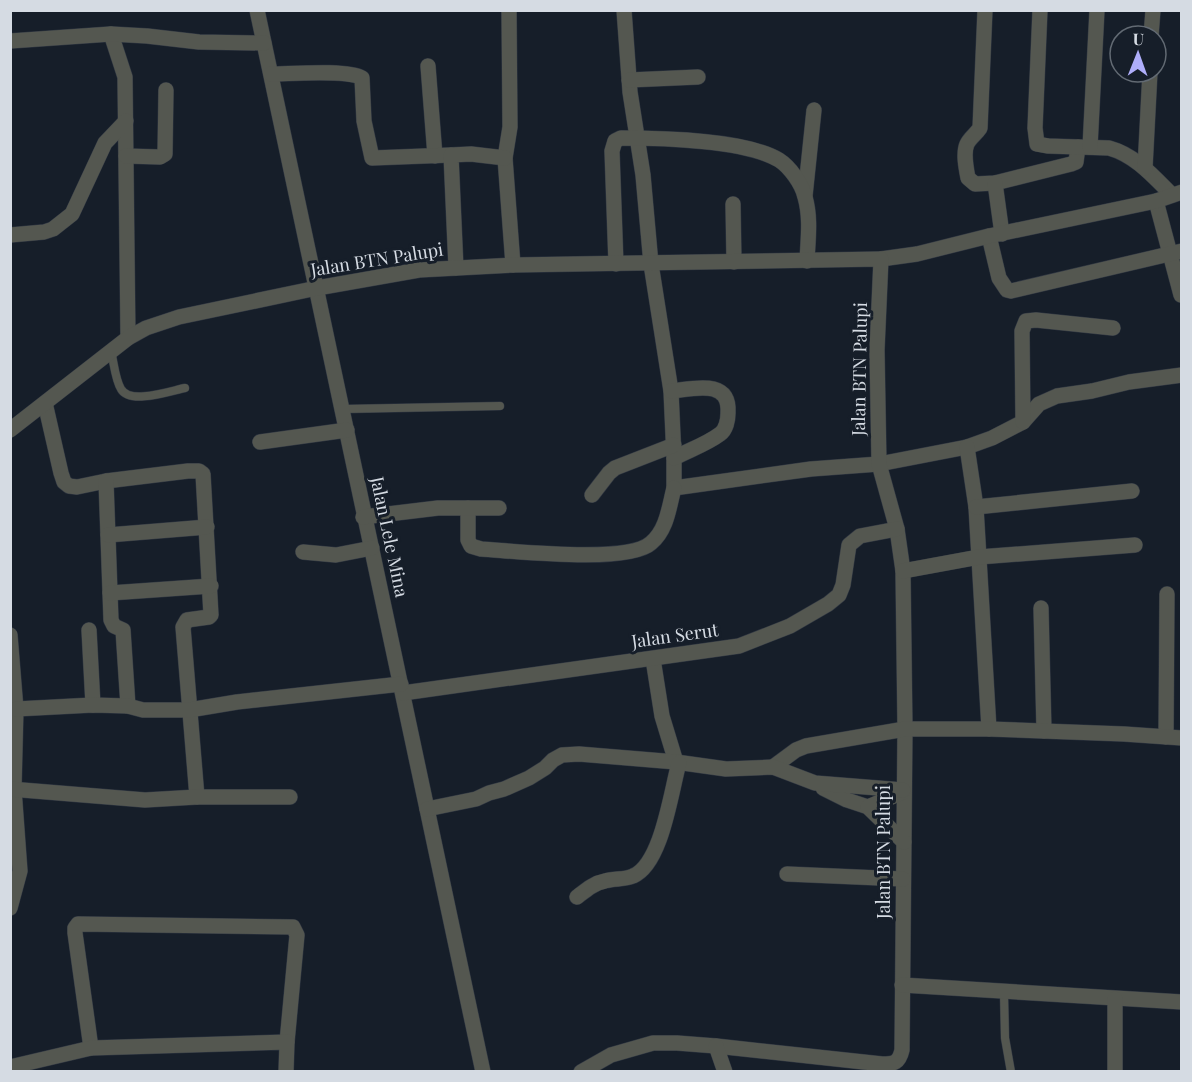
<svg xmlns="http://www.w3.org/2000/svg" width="1192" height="1082" font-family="'Playfair Display',serif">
<rect width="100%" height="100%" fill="#161e29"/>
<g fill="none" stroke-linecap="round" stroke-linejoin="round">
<defs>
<g id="service">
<path d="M 111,351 C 114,363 115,379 121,389 C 130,405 170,391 185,388"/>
<polyline points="343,409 500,406"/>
<polyline points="1004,993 1005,1038 1011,1072"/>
</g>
<g id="minor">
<polyline points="257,10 483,1072"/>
<polyline points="509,10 510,127 505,158 513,265"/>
<polyline points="624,10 630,92 643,175 651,264 671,391 674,458 674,488 811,469 879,464 967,447 992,438 1023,422 1039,404 1057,396 1092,391 1129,382 1182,375"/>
<path d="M 985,10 L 980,128 C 976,134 970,138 967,144 C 963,153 966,168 968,178 L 975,184 L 995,183 L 1071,164 L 1076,162 L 1078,147"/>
<path d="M 1040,10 L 1035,128 L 1037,144 L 1048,146 L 1109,148 C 1135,155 1153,176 1172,195"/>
<polyline points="111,34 125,77 128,338"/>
<polyline points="1151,36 1153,10"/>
<polyline points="10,41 111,34 147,36 199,42 264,43"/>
<polyline points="428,66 435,156"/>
<path d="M 271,74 C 290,74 347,69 362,78 L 364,121 L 372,158 L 451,155"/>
<polyline points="629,80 698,77"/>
<polyline points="1090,147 1097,10"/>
<polyline points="126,156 160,157 165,154 166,90"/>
<polyline points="1145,168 1150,72"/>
<polyline points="995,183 1002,234"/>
<polyline points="805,196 814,110"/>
<polyline points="1156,201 1181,295"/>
<polyline points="733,204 734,262"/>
<polyline points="10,235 44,232 53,229 72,214 105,143 126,121"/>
<polyline points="989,236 999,278 1007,290 1011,291 1182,251"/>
<polyline points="881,259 917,254 989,236 1156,201 1182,192"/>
<path d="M 616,264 L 612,151 L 615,141 L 621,138 C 661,138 746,140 779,160 C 790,167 802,184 805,197 C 811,218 808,239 807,261"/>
<polyline points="456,268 451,155 471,154 505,158"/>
<path d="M 671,391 C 693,389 730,378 728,413 C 728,420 726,430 720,434 C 707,444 689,450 674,458"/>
<polyline points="45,403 61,473 64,482 69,486 77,487 106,481 188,471 199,471 203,474 211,615 209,617 187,620 183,627 197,797"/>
<polyline points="1023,422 1022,331 1026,321 1036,320 1113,328"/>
<path d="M 10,430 L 128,338 L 146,328 L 179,317 L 317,288 L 419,270 L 513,265 L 881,259 L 877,350 L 879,464 L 897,529 L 903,571 L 905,729 L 902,1050 C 899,1063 894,1064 882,1064 L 716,1046 L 677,1043 L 653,1043 L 611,1055 L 581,1072"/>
<polyline points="260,442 347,430"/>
<polyline points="967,447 976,507 989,729"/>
<polyline points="106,481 111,620 114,626 123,630 128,706"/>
<polyline points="592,495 609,473 615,468 674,445"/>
<polyline points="976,507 1132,491"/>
<path d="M 468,508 L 468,540 L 471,546 L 481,549 C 515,551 628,564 651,543 C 667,530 669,507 674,488"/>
<polyline points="363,517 438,508 499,508"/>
<polyline points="108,535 207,527"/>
<polyline points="303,552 336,555 372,548"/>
<polyline points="903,571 979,557 1135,545"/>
<polyline points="110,593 211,586"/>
<polyline points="1041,608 1044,731"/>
<polyline points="89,630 93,705"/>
<polyline points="10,635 16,709 14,789 20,871 10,908"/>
<polyline points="653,659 662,716 676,762"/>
<polyline points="403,693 739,646 790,626 828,604 839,595 843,585 849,545 860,536 897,529"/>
<polyline points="16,709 93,705 128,706 143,710 189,710 237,702 401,684"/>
<polyline points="1166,737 1167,594"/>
<polyline points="773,767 796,750 806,746 905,729 989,729 1124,734 1182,738"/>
<polyline points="823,788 847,800 868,807 904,842"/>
<polyline points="10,789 145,800 197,797 290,797"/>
<polyline points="868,807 903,792"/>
<polyline points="427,809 476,799 489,793 504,789 529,778 545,768 553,760 562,755 579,754 676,762 726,769 773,767 815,783 903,790"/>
<polyline points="787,874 903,879"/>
<path d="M 577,897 C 586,890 594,883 605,881 C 614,878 624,880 633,876 C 662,864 671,791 679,763"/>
<polyline points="902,985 1182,1002"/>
<polyline points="716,1046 725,1072"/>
<polyline points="91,1048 75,933 75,928 78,924 293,927 297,935 287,1042"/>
<polyline points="10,1067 91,1048 287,1042 286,1072"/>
<polyline points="1115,1072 1115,999"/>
</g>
</defs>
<use href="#service" stroke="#313843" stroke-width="9"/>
<use href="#minor" stroke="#313843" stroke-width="16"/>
<use href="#service" stroke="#545750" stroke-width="8"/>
<use href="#minor" stroke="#545750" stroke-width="15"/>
</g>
<g text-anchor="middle" stroke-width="6" stroke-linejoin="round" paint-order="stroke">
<g font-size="18" fill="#d5dbe3" stroke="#161e29">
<text transform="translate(377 260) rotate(-9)" y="6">Jalan BTN Palupi</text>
<text transform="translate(860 369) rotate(-89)" y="6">Jalan BTN Palupi</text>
<text transform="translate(389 537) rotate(78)" y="6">Jalan Lele Mina</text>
<text transform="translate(675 636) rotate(-8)" y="6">Jalan Serut</text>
<text transform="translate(884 852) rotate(-90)" y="6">Jalan BTN Palupi</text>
</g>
</g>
<rect width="1192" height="1082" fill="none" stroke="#d5dbe3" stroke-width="24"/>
<g transform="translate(1138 54) rotate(1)"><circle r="28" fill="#161e29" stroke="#626a73" stroke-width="1.5"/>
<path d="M0-4.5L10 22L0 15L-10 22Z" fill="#afaefa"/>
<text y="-9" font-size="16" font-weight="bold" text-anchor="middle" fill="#d5dbe3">U</text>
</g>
</svg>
